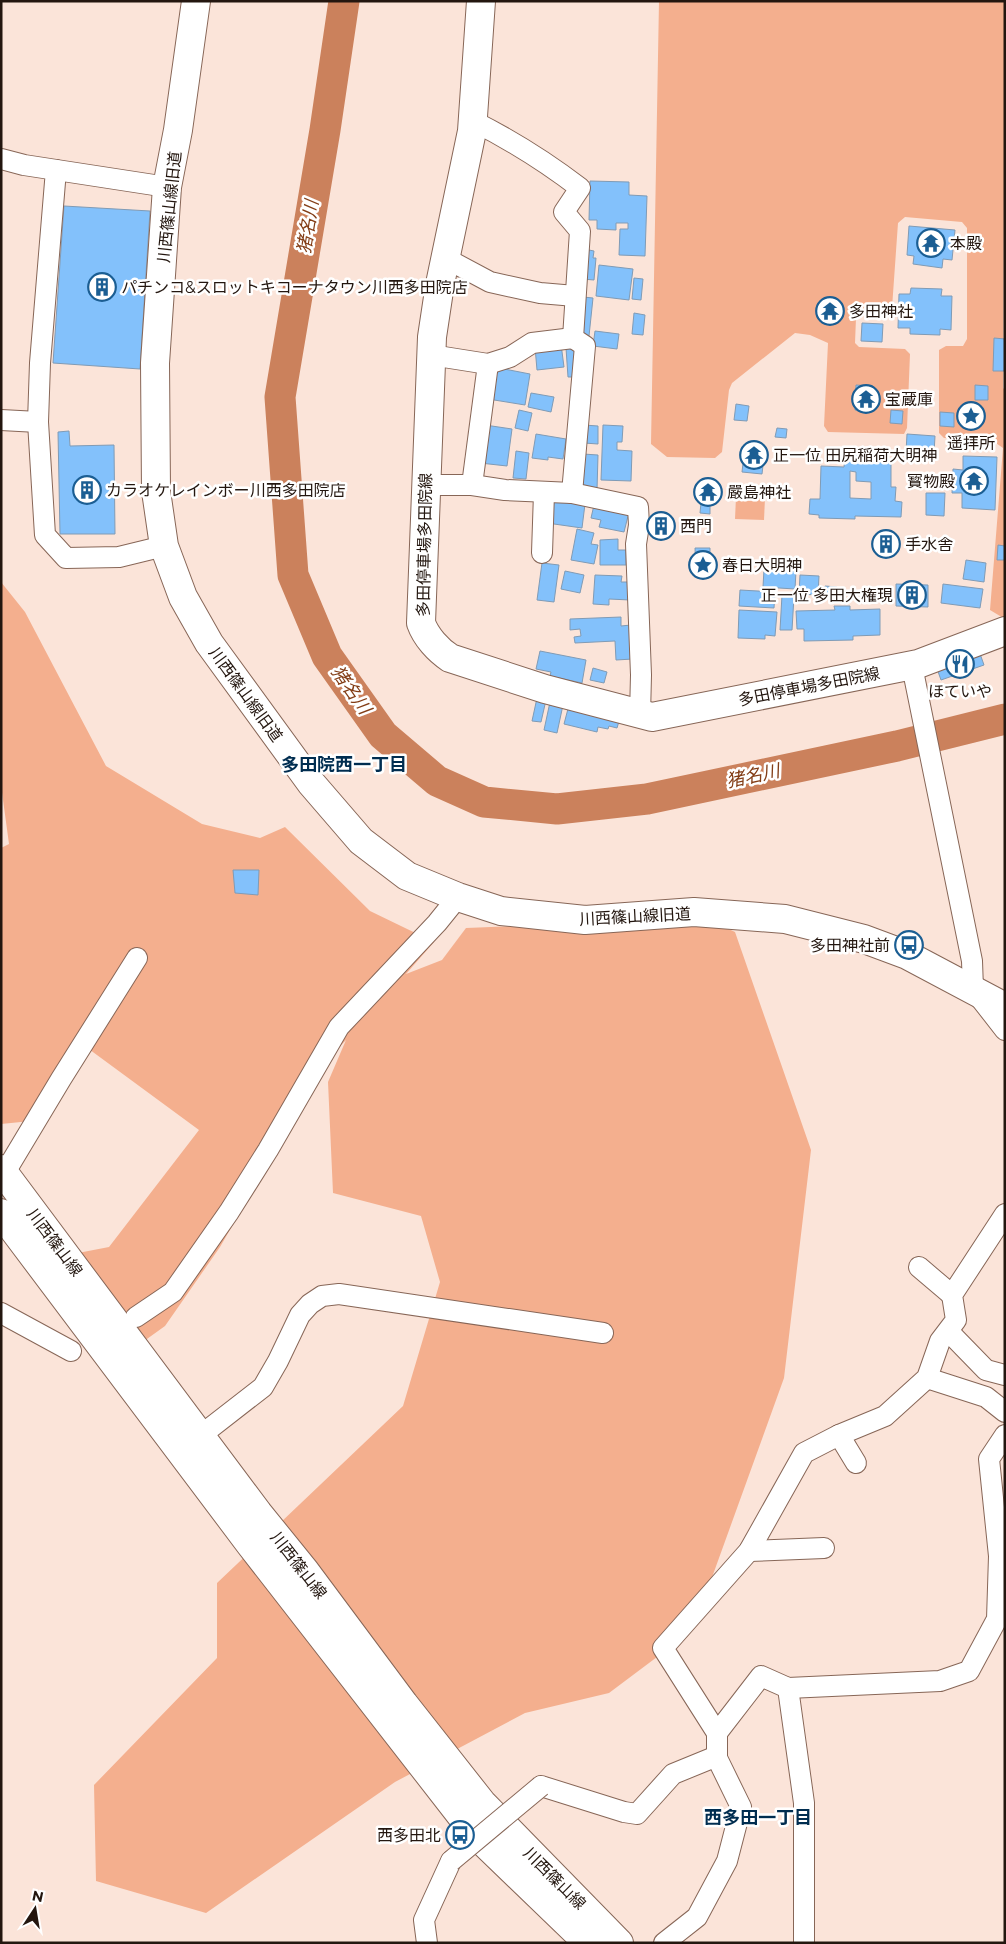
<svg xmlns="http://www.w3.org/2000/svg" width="1006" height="1944" font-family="Montserrat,'Noto Sans JP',sans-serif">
<rect width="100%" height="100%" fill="#fbe4d9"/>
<g fill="#f4af8e">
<polygon points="659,1 1005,1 1003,388 1005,390 1005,619 990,610 1003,448 993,441 944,438 939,433 939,350 946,346 963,346 967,339 967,228 962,222 905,217 898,223 892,308 888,314 859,313 856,318 855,343 859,347 905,349 910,354 907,428 904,434 828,432 824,426 828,343 810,335 795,333 732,383 729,390 722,452 715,458 667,457 651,444"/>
<polygon points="736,497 765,498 764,520 735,519"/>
<polygon points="1,582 25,612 106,766 202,824 260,838 285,827 370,911 434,942 406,974 442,960 466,928 706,918 735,932 811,1150 784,1378 693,1630 609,1693 525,1713 395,1782 206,1913 96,1881 94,1785 217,1658 217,1583 403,1406 440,1282 421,1216 333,1193 328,1082 346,1040 330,1057 220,1247 165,1326 126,1354 52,1258 109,1247 199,1130 82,1044 31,1121 1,1124 1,848 9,844 1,785"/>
</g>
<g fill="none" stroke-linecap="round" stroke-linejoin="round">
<polyline stroke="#cb815c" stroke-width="31" points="344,1 325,130 280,397 293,575 327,656 383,735 437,781 484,802 557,809 647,799 897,746 1005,719"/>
</g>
<g fill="#83c1fb" stroke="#809bb5" fill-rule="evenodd">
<polygon points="590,181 629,182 629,195 647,196 645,256 619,255 620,229 628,229 628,223 616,223 616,230 597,229 597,220 589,220"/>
<polygon points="64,206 150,211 140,369 53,363"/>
<polygon points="909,226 955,230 952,260 943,259 942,268 913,264 914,256 907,255"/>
<polygon points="589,250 594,251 593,258 596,258 594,280 582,279"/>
<polygon points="599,265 633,269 629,300 596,296"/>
<polygon points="634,278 643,279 641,300 632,299"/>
<polygon points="911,288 942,289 941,296 952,296 951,330 940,329 940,335 910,334 910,328 898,328 899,294 910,294"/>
<polygon points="583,297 593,298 589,336 579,334"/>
<polygon points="634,313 645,315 643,335 632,334"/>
<polygon points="862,323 883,324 882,342 861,341"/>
<polygon points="595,331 619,334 617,349 593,346"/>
<polygon points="994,338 1005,339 1005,371 993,371"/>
<polygon points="561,344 564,367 537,370 535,347"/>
<polygon points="566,348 575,348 577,377 568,377"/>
<polygon points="494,367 530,374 525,405 488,399"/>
<polygon points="856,385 873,386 873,393 878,393 877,404 872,404 872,411 855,410"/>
<polygon points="975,385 988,386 988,400 975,400"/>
<polygon points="531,393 554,397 551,412 528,407"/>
<polygon points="736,404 749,406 747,421 734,420"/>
<polygon points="519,410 532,413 528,431 515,428"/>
<polygon points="891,410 903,411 902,424 890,423"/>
<polygon points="940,412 954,413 954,427 940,426"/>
<polygon points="485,425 512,429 507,466 480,463"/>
<polygon points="584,425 598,426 598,444 584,443"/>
<polygon points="603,425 623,426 622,442 617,442 617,450 632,451 631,481 601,480"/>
<polygon points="777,428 787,429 786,438 775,437"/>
<polygon points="69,431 70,446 114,445 115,534 60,534 58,432"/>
<polygon points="536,434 566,439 563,459 548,457 548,460 532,458"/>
<polygon points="907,434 935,436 934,453 906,452"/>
<polygon points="745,446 765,448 762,474 742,472"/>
<polygon points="516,451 529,453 526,479 513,478"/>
<polygon points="583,454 598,455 597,490 582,489"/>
<path d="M 845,454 L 864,455 L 864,462 L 891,463 L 891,487 L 896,487 L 895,501 L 902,502 L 901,517 L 855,516 L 855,519 L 819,518 L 819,515 L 809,514 L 810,499 L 820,499 L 821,466 L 844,467 ZM 850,471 L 856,472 L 856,481 L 871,482 L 871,499 L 850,498 Z"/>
<polygon points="963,456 997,457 995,510 962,508 962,493 952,493 953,469 963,470"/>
<polygon points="701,483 716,485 714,501 700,499"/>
<polygon points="926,493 945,493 944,516 926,515"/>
<polygon points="551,499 585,504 582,528 547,523"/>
<polygon points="701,503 710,504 710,514 700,513"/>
<polygon points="594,505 629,512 624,532 599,527 601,520 591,518"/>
<polygon points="655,515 667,515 668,536 655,536"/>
<polygon points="577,529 594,533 591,544 598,545 594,564 571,560"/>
<polygon points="618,539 618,550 626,550 626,565 600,565 600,540"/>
<polygon points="874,539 898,540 897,549 874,547"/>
<polygon points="998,545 1005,546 1005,560 997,560"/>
<polygon points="695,548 710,548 710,572 696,573"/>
<polygon points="966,560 986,563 984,582 963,579"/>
<polygon points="542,563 559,565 554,602 537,600"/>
<polygon points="764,569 796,571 795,589 763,587"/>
<polygon points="565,571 584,575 580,593 561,589"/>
<polygon points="595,575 622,576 621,582 631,582 630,600 609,599 609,605 593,604"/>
<polygon points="800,575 819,576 818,595 799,594"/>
<polygon points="896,584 928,585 928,607 896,606"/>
<polygon points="943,584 983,589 980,608 941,603"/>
<polygon points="825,586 837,587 836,599 824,598"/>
<polygon points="740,590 775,592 774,608 739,606"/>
<polygon points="782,595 794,596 792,630 780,630"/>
<polygon points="834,606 850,606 850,610 880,609 880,635 853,636 853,640 804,641 804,629 797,629 796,611 835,610"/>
<polygon points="739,610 777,612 775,636 765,635 765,639 738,638"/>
<polygon points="621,617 621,626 631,625 633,659 616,660 615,641 575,643 574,637 581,636 580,629 570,630 570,619"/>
<polygon points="978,648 984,665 941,680 935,663"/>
<polygon points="540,651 586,660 582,683 550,676 551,672 536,669"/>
<polygon points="593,668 607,672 604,683 590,680"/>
<polygon points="537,698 546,700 541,722 532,721"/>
<polygon points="550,702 563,705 557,733 544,730"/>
<polygon points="569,705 620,718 617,728 609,726 608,729 598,727 597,732 564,724"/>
<polygon points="233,870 259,870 258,895 235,893"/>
</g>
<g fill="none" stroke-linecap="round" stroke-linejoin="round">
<defs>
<g id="street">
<path d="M 473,121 C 511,140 546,162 580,188 L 564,212 L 580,231 L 573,338 L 585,346 L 572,493"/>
<polyline points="1,159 24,165 167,187"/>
<polyline points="56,170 40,363 38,422 45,535 66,558 119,557 164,546"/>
<polyline points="445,258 490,282 540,293 575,296"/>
<polyline points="431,355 488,364 510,357 532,343 573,338"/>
<polyline points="1,420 38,422"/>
<polyline points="425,485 472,485 505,490 572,493 638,507 639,525 636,544 641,675 640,715"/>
<polyline points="472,485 488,364"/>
<polyline points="542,553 544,493"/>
<polyline points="912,666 972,961 973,989 1005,1030"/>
<polyline points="1,1179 61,1079 137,958"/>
<polyline points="919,1267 952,1295"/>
<polyline points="1,1313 71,1351"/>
<polyline points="136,1317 173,1292 229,1212 268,1150 339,1027 437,923 458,897"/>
<polyline points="949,1332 986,1370 1005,1375"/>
<polyline points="927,1378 986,1397 1005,1412"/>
<polyline points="839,1435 856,1463"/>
<polyline points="200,1436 263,1387 278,1361 300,1315 310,1304 322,1296 339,1294 603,1333"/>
<polyline points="749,1551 824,1548"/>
<polyline points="788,1688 804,1803 804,1943"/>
<polyline points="717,1733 663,1648 749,1551 804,1453 839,1435 885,1416 927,1378 940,1341 956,1320 952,1295 1005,1214"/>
<polyline points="541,1786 624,1812 637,1814 673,1774 717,1756"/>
<polyline points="427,1943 424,1920 451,1861"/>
<polyline points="664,1943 697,1917 727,1861 741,1807 717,1758 717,1733 761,1676 788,1688 940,1681 969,1671 997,1619 999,1556 989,1459 1005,1435"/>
</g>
<g id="secondary">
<polyline points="196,1 178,130 167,187 155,363 156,491 164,546 183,597 209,643 311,783 361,841 407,876 458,897 501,911 585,920 694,912 785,919 864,939 907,955 1005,1007"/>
<path d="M 481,1 L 472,131 L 440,284 L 432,337 L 421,623 C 426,637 438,650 450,658 L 545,689 L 652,717 L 918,664 L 1005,631"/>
</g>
<g id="primary">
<polyline points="1,1169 258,1513 305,1571 404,1704 482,1803 619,1943"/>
<polyline points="1,1213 250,1544 477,1836 588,1943"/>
</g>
</defs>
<use href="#street" stroke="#876657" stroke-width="22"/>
<use href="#secondary" stroke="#876657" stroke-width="30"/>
<use href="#primary" stroke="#876657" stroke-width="30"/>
<use href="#street" stroke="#fff" stroke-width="20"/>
<use href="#secondary" stroke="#fff" stroke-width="28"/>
<use href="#primary" stroke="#fff" stroke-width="28"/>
<defs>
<polyline id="street-bridge" points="451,1861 541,1786"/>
</defs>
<use href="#street-bridge" stroke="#876657" stroke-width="22" stroke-linecap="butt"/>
<use href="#street-bridge" stroke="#fff" stroke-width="20"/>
</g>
<defs>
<symbol id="temple-ring" viewBox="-11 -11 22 22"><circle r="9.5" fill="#fff" stroke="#1b5e93" stroke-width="1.5"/><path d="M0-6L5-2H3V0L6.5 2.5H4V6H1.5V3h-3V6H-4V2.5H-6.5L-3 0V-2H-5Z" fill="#1b5e93"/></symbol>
<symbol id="building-ring" viewBox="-11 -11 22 22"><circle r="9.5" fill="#fff" stroke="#1b5e93" stroke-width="1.5"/><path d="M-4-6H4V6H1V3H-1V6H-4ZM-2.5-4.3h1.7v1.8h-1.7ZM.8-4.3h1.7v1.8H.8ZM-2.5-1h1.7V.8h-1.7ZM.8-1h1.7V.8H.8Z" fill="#1b5e93"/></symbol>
<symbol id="sight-ring" viewBox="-11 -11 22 22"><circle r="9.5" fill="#fff" stroke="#1b5e93" stroke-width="1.5"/><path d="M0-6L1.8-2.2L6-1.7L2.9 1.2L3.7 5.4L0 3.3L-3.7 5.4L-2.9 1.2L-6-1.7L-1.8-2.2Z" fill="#1b5e93"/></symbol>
<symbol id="restaurant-ring" viewBox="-11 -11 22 22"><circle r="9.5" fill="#fff" stroke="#1b5e93" stroke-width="1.5"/><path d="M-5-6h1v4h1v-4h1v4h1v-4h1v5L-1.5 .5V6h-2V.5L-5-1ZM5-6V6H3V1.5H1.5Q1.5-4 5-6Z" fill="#1b5e93"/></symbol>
<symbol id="bus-ring" viewBox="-11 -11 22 22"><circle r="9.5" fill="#fff" stroke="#1b5e93" stroke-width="1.5"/><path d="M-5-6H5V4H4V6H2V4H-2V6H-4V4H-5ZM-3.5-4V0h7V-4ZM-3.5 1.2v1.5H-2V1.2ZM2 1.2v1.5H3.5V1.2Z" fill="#1b5e93"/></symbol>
</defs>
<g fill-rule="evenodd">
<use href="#temple-ring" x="915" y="227" width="32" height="32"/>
<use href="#building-ring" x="86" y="271" width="32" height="32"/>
<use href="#temple-ring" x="814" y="295" width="32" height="32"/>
<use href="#temple-ring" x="850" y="383" width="32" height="32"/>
<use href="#sight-ring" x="955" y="400" width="32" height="32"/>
<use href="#temple-ring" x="738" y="439" width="32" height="32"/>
<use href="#temple-ring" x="958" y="465" width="32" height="32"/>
<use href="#building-ring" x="71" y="474" width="32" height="32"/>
<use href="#temple-ring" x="692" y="476" width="32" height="32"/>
<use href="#building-ring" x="645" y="510" width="32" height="32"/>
<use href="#building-ring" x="870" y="528" width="32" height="32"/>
<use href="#sight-ring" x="687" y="549" width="32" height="32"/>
<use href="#building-ring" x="896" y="579" width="32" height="32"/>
<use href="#restaurant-ring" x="944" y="648" width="32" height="32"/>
<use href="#bus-ring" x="893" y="929" width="32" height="32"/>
<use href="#bus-ring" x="444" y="1819" width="32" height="32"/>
</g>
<g text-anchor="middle" stroke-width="5" stroke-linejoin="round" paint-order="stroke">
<g font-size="16" fill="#23160f" stroke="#fff">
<text transform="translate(169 207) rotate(-84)" y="6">川西篠山線旧道</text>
<text transform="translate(424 545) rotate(-89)" y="6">多田停車場多田院線</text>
<text transform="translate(809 686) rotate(-11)" y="6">多田停車場多田院線</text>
<text transform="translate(246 694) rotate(54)" y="6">川西篠山線旧道</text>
<text transform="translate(635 916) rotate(-3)" y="6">川西篠山線旧道</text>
<text transform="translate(55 1242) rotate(53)" y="6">川西篠山線</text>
<text transform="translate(299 1565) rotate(52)" y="6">川西篠山線</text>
<text transform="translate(555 1878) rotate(45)" y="6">川西篠山線</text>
</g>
<g font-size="16" fill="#23160f" stroke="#fff" text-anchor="start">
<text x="950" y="249">本殿</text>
<text x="121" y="293">パチンコ&amp;スロットキコーナタウン川西多田院店</text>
<text x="849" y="317">多田神社</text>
<text x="885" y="405">宝蔵庫</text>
<text x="971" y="449" text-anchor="middle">遥拝所</text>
<text x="773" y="461">正一位 田尻稲荷大明神</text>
<text x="955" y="487" text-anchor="end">寳物殿</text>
<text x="106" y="496">カラオケレインボー川西多田院店</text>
<text x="727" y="498">嚴島神社</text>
<text x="680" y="532">西門</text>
<text x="905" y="550">手水舎</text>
<text x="722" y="571">春日大明神</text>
<text x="893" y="601" text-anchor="end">正一位 多田大権現</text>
<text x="960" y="697" text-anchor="middle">ほていや</text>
<text x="890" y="951" text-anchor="end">多田神社前</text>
<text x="441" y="1841" text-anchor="end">西多田北</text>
</g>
<g font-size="18" font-style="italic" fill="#833d16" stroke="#fff">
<text transform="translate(308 227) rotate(-81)" y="6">猪名川</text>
<text transform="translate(351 690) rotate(55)" y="6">猪名川</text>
<text transform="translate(753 776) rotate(-12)" y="6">猪名川</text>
</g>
<g font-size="18" font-weight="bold" fill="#002d50" stroke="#fff">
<text x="344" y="771">多田院西一丁目</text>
<text x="758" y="1824">西多田一丁目</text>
</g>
</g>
<rect width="1006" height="1944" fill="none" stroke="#23160f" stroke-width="5"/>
<g transform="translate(35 1909) rotate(12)" stroke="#ffffff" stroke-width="4" paint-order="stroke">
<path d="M0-4L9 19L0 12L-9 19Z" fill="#23160f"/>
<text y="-8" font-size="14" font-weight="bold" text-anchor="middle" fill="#23160f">N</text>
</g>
</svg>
